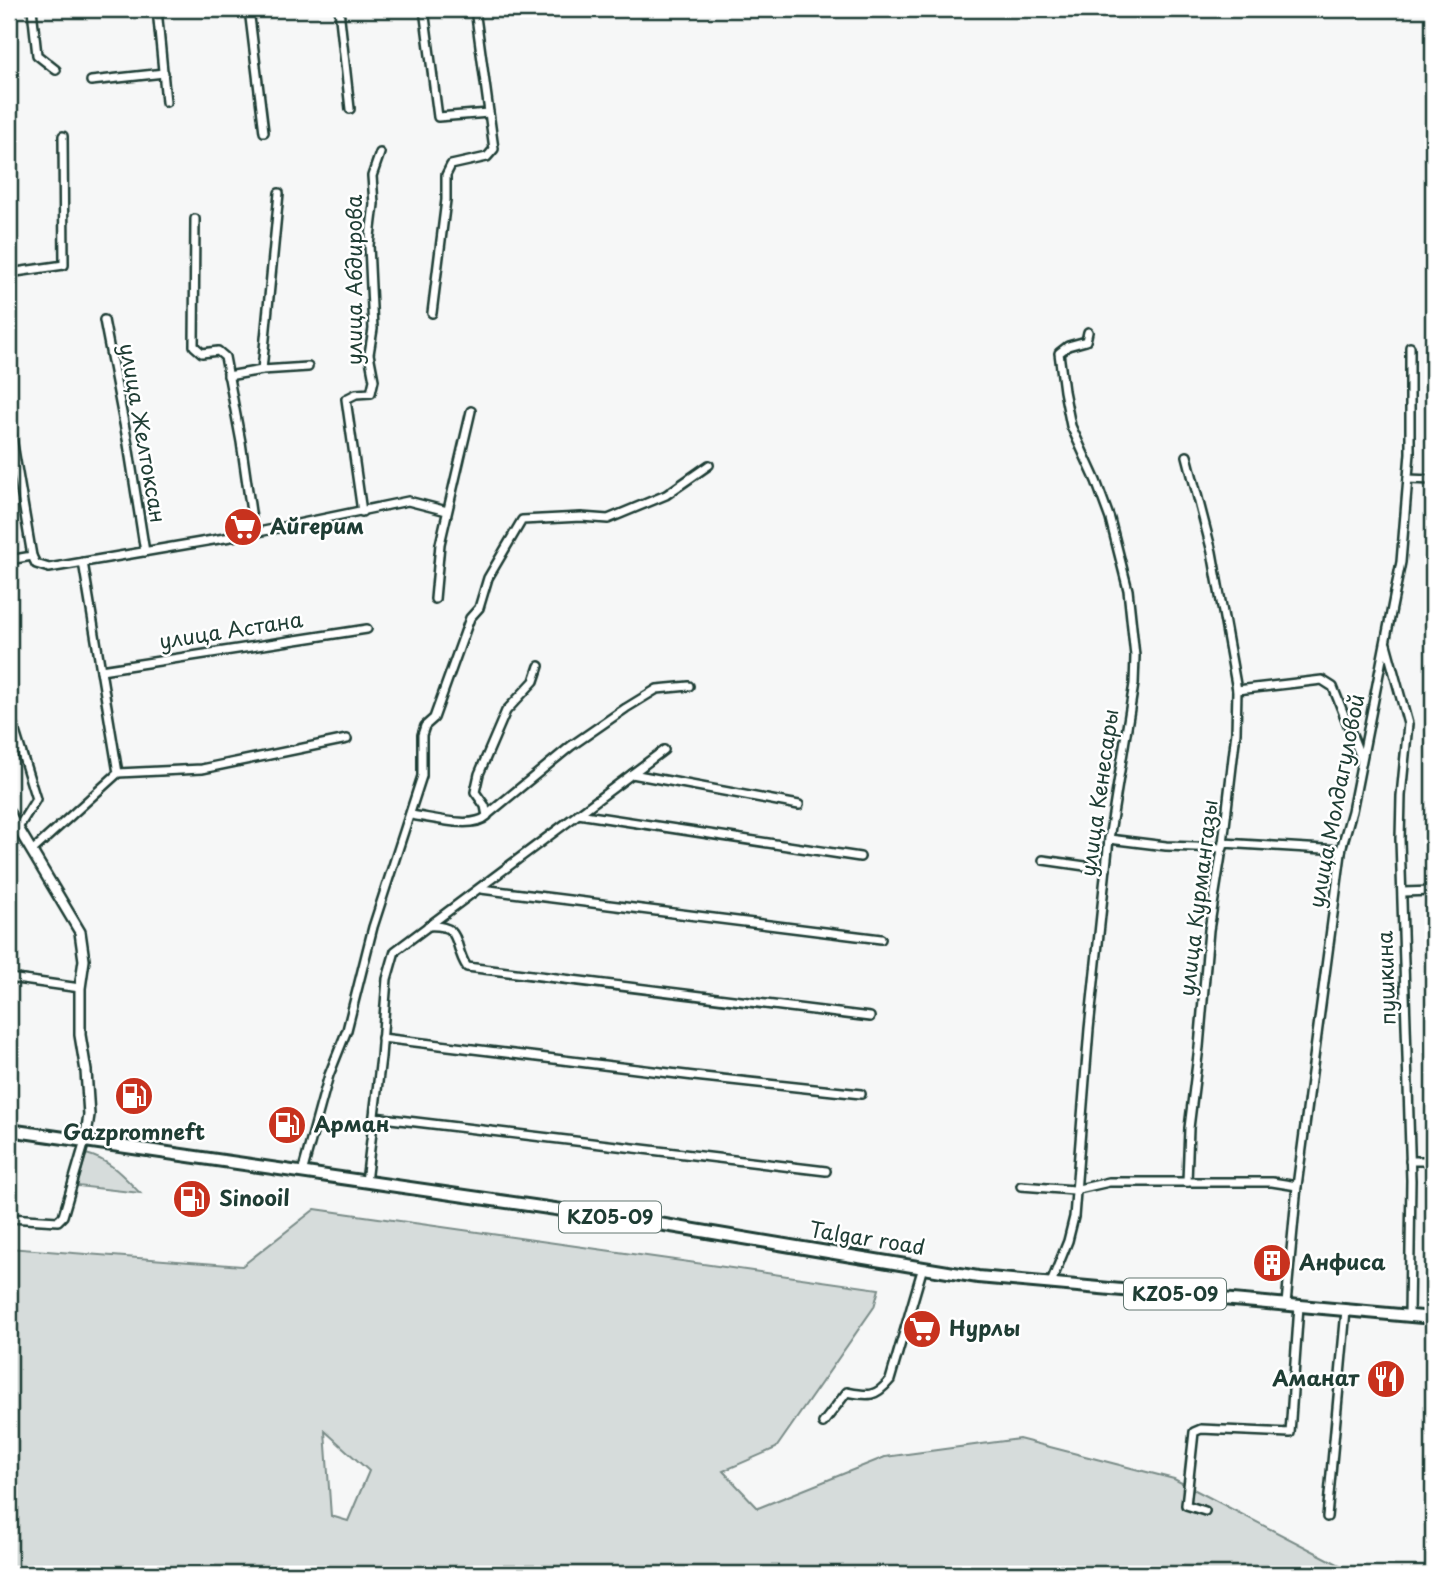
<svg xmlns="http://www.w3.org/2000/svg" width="1442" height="1583" font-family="'Playpen Sans',sans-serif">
<rect width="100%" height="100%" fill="#f6f7f7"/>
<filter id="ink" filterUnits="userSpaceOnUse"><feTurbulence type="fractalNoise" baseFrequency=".0143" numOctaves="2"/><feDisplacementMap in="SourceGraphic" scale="14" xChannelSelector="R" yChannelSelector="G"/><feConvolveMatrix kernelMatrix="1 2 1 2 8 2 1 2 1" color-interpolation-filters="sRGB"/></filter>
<g filter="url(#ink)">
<g fill="#d6dcdb" stroke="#7a8c88" stroke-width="2" fill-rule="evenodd">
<path d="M 86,1154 C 110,1160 123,1176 140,1193 L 77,1186 Z"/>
<path d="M 315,1209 L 879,1289 L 874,1307 L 776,1448 L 723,1471 L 758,1508 L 885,1457 L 1019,1439 L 1174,1479 L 1357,1574 L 9,1574 L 9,1248 L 242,1266 ZM 325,1431 L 369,1471 L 348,1521 L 331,1516 Z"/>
</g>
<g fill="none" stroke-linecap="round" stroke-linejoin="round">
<defs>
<g id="minor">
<polyline points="32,9 37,55 56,70"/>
<polyline points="157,9 166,102"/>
<polyline points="249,9 264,132"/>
<polyline points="339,9 350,109"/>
<polyline points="424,9 438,117 489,113"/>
<polyline points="91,81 164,73"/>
<polyline points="195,219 194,346 202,353 218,351 225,357 241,442 254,533"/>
<polyline points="9,273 64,265 63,136"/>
<polyline points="432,313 446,200 446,175 451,165 487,157 494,149 475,9"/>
<polyline points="104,320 128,444 145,552"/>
<polyline points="262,370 308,367"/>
<polyline points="228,376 262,370 279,193"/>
<polyline points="9,420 32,556 36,564 49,568 254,533 408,501 447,511"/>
<polyline points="1408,479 1433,480"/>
<polyline points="362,512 346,399 356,394 371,393 374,380 369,354 373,329 369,245 374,204 372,176 380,153"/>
<polyline points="9,560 32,556"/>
<polyline points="435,599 440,544 471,411"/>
<polyline points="1386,644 1408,724 1401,796 1400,839 1411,1180 1409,1315"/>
<polyline points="101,670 367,629"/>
<polyline points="1237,690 1322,680 1333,687 1361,758"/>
<polyline points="9,712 36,799 18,828"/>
<polyline points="118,773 202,769 347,739"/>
<polyline points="632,774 799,805"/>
<polyline points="578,814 860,857"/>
<path d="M 410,815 C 430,817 472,830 487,816 L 485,806 L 475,792 L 479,774 L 506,711 L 534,681 L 539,666"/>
<polyline points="487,815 571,746 626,708 657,689 689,686"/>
<polyline points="1109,839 1166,846 1223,848"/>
<polyline points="1223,843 1341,850"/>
<polyline points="32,851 118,773 83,562"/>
<polyline points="1043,860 1106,869"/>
<polyline points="481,889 881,939"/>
<polyline points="1403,892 1433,891"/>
<path d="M 428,926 C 464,924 452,945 467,967 L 870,1017"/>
<polyline points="9,978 80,988"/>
<polyline points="382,1038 694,1076 861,1094"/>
<polyline points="374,1117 826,1171"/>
<polyline points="1410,1161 1433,1161"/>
<polyline points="302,1173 329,1075 347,1030 373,927 422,776 422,735 425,726 434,718 470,618 479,608 488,578 522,520 581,517 608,519 666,495 709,465"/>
<polyline points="366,1182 381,1057 387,979 395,951 664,750"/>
<polyline points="1187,1182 1272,1182 1297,1186"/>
<polyline points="1021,1186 1074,1190 1109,1182 1187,1182 1189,1128 1199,1047 1209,930 1223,843 1236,732 1237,690 1212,552 1187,456"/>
<polyline points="9,1218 58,1221 63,1216 85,1141"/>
<polyline points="1051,1283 1068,1241 1074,1217 1089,1029 1109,839 1134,684 1135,656 1128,590 1110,519 1096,481 1071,426 1064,391 1059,353 1068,346 1086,341 1088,332"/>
<polyline points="1286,1304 1297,1186 1342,846 1352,811 1401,562 1410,453 1410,347"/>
<path d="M 823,1423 L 847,1392 C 868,1396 875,1398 890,1380 L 923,1267"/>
<polyline points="1205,1511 1186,1505 1194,1432 1201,1429 1290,1433 1299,1306"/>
<polyline points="1327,1517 1346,1310"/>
</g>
<polyline id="tertiary" points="9,813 80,932 84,960 80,988 80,1035 86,1071 89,1115 85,1141"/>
<polyline id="primary" points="9,1130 659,1224 978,1277 1433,1318"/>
</defs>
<use href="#minor" stroke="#1f3d34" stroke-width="12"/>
<use href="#tertiary" stroke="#1f3d34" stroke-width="14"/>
<use href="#primary" stroke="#1f3d34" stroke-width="16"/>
<use href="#minor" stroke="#fff" stroke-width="7"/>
<use href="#tertiary" stroke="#fff" stroke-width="9"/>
<use href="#primary" stroke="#fff" stroke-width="10"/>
</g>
</g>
<defs>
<symbol id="supermarket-disc" viewBox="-11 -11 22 22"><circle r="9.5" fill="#c8321e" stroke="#fff"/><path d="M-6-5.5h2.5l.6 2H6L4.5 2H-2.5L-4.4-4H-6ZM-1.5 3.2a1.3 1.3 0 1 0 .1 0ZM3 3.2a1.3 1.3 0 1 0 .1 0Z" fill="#fff"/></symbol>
<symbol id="fuel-disc" viewBox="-11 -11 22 22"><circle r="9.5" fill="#c8321e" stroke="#fff"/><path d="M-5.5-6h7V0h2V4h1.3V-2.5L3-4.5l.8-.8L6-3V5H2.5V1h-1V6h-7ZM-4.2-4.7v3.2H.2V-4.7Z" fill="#fff"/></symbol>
<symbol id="building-disc" viewBox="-11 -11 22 22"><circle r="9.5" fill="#c8321e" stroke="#fff"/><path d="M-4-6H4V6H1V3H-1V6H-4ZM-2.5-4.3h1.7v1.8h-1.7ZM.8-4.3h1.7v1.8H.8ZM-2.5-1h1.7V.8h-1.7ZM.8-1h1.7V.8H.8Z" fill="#fff"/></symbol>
<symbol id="restaurant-disc" viewBox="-11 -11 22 22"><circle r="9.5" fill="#c8321e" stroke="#fff"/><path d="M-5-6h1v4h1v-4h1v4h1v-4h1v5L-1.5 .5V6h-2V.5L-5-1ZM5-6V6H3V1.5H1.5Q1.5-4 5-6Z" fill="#fff"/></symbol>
</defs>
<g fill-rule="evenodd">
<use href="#supermarket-disc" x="221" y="505" width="44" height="44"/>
<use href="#fuel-disc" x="112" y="1074" width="44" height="44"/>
<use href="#fuel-disc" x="265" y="1103" width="44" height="44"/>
<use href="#fuel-disc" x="170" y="1177" width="44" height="44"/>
<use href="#building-disc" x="1250" y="1241" width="44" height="44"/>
<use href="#supermarket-disc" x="900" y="1307" width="44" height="44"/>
<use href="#restaurant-disc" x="1364" y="1357" width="44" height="44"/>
</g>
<g text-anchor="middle" stroke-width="5" stroke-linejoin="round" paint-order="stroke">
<g fill="#fff" stroke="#627771" stroke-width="2">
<rect x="559" y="1201.5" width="102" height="31" rx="5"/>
<rect x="1124" y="1278.5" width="102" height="31" rx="5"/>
</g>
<g font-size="19" font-weight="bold" fill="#1f3d34">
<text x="610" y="1224">KZ05-09</text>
<text x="1175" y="1301">KZ05-09</text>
</g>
<g font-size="21" fill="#1f3d34" stroke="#fff">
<text transform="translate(355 280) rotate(-90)" y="7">улица Абдирова</text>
<text transform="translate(142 433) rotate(80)" y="7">улица Желтоксан</text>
<text transform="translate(231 631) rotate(-9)" y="7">улица Астана</text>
<text transform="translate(1100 793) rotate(-82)" y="7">улица Кенесары</text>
<text transform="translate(1337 801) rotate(-79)" y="7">улица Молдагуловой</text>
<text transform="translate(1199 898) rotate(-83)" y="7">улица Курмангазы</text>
<text transform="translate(1387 978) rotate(-92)" y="7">пушкина</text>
<text transform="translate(867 1239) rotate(9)" y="7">Talgar road</text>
</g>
<g font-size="21" font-weight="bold" fill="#1f3d34" stroke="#fff" text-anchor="start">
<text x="270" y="534">Айгерим</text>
<text x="314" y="1132">Арман</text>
<text x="134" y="1140" text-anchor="middle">Gazpromneft</text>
<text x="219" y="1206">Sinooil</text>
<text x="1299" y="1270">Анфиса</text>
<text x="949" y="1336">Нурлы</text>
<text x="1359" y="1386" text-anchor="end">Аманат</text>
</g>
</g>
<rect width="1442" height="1583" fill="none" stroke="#fff" stroke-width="35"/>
<rect x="18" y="18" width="1407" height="1548" fill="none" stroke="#1f3d34" stroke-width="2.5" filter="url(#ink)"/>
</svg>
